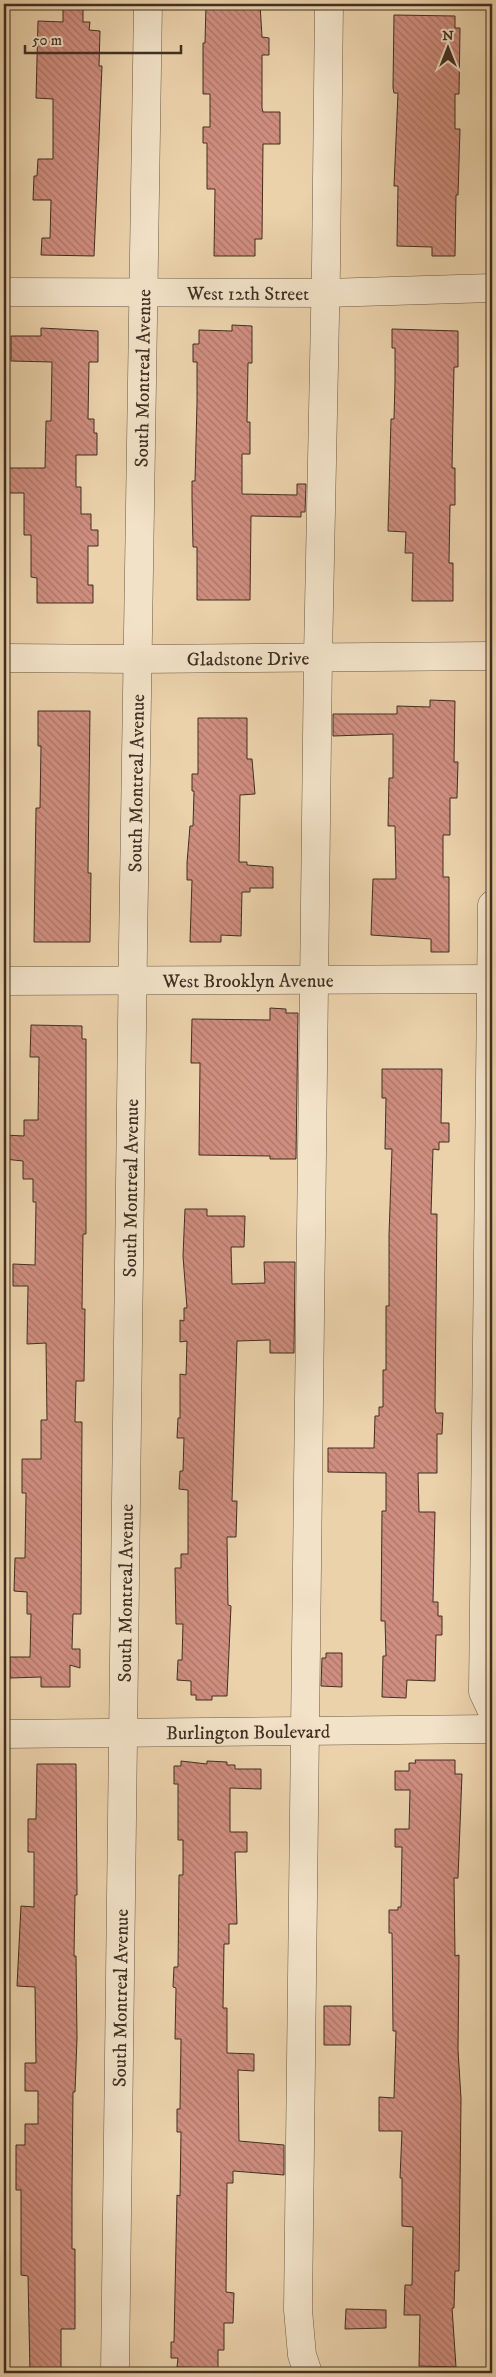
<svg xmlns="http://www.w3.org/2000/svg" width="496" height="2377" font-family="'IM FELL DW Pica',serif">
<defs>
<pattern id="building-back-hatch" width="6" height="6" patternUnits="userSpaceOnUse" patternTransform="scale(1.25)"><rect width="6" height="6" fill="#d08e7f"/><path d="M-1 5l2 2M0 0l6 6M5-1l2 2" fill="none" stroke="#aa7468"/></pattern>
</defs>
<rect width="100%" height="100%" fill="#ebd2ab"/>
<filter id="stains"><feTurbulence type="fractalNoise" baseFrequency=".004" numOctaves="4"/><feColorMatrix values="0 0 0 0 .2 0 0 0 0 .09 0 0 0 0 .02 0 0 0 .5 -.17"/></filter>
<radialGradient id="worn" r=".72"><stop offset=".6" stop-color="#630" stop-opacity="0"/><stop offset="1" stop-color="#630" stop-opacity=".3"/></radialGradient>
<g fill="url(#building-back-hatch)" stroke="#402f23">
<polygon points="63,4 83,4 83,22 90,22 89,30 100,31 99,66 102,66 94,256 41,255 42,238 50,238 51,200 33,200 34,176 37,176 38,159 53,159 53,99 36,98 38,21 63,22"/>
<polygon points="206,4 260,4 262,37 269,38 269,55 262,55 262,108 263,112 280,112 280,144 263,144 262,239 255,239 255,256 214,256 215,189 207,189 207,143 203,143 203,127 210,127 210,94 203,94 203,43 205,43"/>
<polygon points="394,15 455,16 455,28 460,28 459,94 455,94 455,129 460,129 458,195 456,195 455,256 432,256 432,247 397,246 398,186 394,186 398,93 394,93 393,88"/>
<polygon points="232,325 252,326 252,363 248,363 247,422 250,422 250,454 242,454 242,494 297,495 297,484 306,484 305,512 301,512 301,517 251,516 250,600 197,600 197,547 193,547 192,499 192,481 195,481 197,403 197,362 193,362 193,344 199,344 199,330 232,331"/>
<polygon points="41,328 98,331 98,362 89,362 88,419 94,419 94,433 97,433 97,455 76,455 76,487 81,487 81,514 91,514 91,530 98,530 98,546 88,546 88,585 93,585 93,603 37,603 37,578 31,577 31,535 24,535 24,493 4,493 4,468 45,468 46,421 51,421 52,362 11,361 11,336 41,336"/>
<polygon points="392,329 458,331 458,367 454,367 452,468 455,468 455,505 450,505 449,563 453,563 453,601 412,601 413,553 405,553 406,532 388,531 391,419 394,419 395,382 395,348 392,348"/>
<polygon points="430,700 455,701 454,762 458,762 457,798 450,798 450,835 443,835 443,877 449,877 449,952 431,952 431,939 371,935 373,879 396,879 395,826 388,826 389,778 393,778 393,734 333,736 333,714 397,714 397,706 430,707"/>
<polygon points="38,711 90,711 88,873 91,873 90,942 34,942 36,808 40,808 41,746 38,746"/>
<polygon points="198,718 247,718 247,759 252,759 255,794 240,795 239,862 247,862 247,865 273,867 273,888 250,888 250,892 242,892 241,936 221,935 221,942 190,942 192,880 187,880 187,863 190,826 193,826 194,791 192,791 192,774 198,774"/>
<polygon points="270,1008 286,1009 286,1013 298,1013 296,1159 270,1159 270,1156 199,1155 200,1063 191,1063 192,1019 270,1020"/>
<polygon points="31,1025 82,1026 82,1039 86,1039 86,1234 83,1234 82,1309 85,1309 84,1381 76,1381 75,1422 82,1422 81,1614 73,1614 72,1649 80,1649 80,1668 70,1665 70,1687 41,1687 41,1677 10,1678 10,1657 30,1657 31,1614 27,1614 27,1592 14,1591 15,1558 25,1558 26,1493 22,1493 22,1459 41,1459 41,1420 47,1420 46,1343 27,1344 28,1286 13,1286 13,1264 35,1265 36,1202 33,1202 33,1179 23,1179 23,1161 4,1159 4,1135 24,1136 24,1120 38,1120 39,1057 30,1057"/>
<polygon points="382,1069 442,1069 441,1123 449,1123 449,1142 439,1142 439,1150 433,1149 431,1214 437,1214 435,1408 436,1413 443,1413 442,1434 437,1434 437,1473 418,1473 419,1512 435,1512 433,1602 438,1602 438,1616 442,1616 442,1635 436,1635 435,1681 407,1680 406,1698 382,1697 383,1656 386,1656 385,1621 381,1621 382,1511 386,1511 386,1473 328,1472 328,1448 374,1448 375,1416 379,1416 379,1407 383,1407 383,1370 386,1370 386,1306 389,1306 389,1235 392,1149 385,1149 386,1098 382,1098"/>
<polygon points="185,1209 207,1209 207,1216 245,1216 244,1247 231,1247 232,1284 265,1283 264,1262 295,1262 294,1353 270,1353 270,1340 237,1341 232,1501 237,1501 236,1537 227,1537 228,1605 231,1606 227,1696 212,1696 212,1700 196,1700 196,1695 191,1695 191,1681 177,1680 178,1660 182,1660 183,1624 176,1624 175,1568 181,1568 181,1554 188,1554 188,1490 179,1489 180,1471 183,1471 184,1438 177,1438 178,1418 180,1418 180,1374 186,1375 187,1341 180,1342 180,1320 184,1321 184,1308 187,1308 183,1256"/>
<polygon points="326,1653 342,1653 342,1687 321,1686 322,1658 326,1658"/>
<polygon points="415,1760 455,1760 455,1774 462,1774 458,1878 454,1878 455,1956 459,1955 458,2050 461,2099 459,2271 455,2271 454,2308 452,2308 456,2367 419,2366 420,2315 404,2315 405,2285 412,2285 413,2227 402,2226 402,2178 400,2178 402,2131 379,2131 379,2097 394,2098 396,2031 393,2031 392,1933 389,1933 389,1910 398,1910 398,1907 401,1907 402,1847 395,1847 395,1829 409,1829 410,1790 395,1790 395,1771 409,1771 409,1763 416,1763"/>
<polygon points="181,1761 207,1764 207,1761 227,1762 227,1765 235,1765 235,1769 261,1769 261,1789 230,1788 230,1832 247,1832 247,1852 235,1852 237,1924 229,1924 229,1944 224,1944 223,2008 227,2008 227,2053 254,2054 254,2071 238,2070 239,2141 284,2145 284,2175 233,2171 233,2183 227,2183 226,2292 234,2293 233,2323 224,2323 224,2350 218,2350 218,2368 177,2367 178,2358 171,2358 171,2342 174,2342 177,2195 180,2196 181,2132 177,2132 177,2109 180,2109 181,2039 175,2039 176,1988 173,1987 174,1967 178,1967 179,1875 183,1875 183,1840 178,1840 178,1784 174,1784 174,1766 181,1766"/>
<polygon points="37,1764 76,1764 77,1895 75,1895 74,1956 76,1956 77,2038 75,2092 73,2092 72,2189 72,2249 75,2249 75,2329 61,2329 61,2373 30,2373 28,2276 21,2275 21,2190 16,2190 16,2145 25,2145 25,2124 38,2124 38,2091 25,2091 25,2063 36,2063 35,1987 17,1986 21,1906 34,1907 34,1852 28,1852 28,1819 36,1819"/>
<polygon points="324,2006 351,2006 350,2045 324,2045"/>
<polygon points="346,2309 386,2310 386,2328 345,2329"/>
</g>
<g fill="none" stroke-linecap="round" stroke-linejoin="round">
<defs>
<g id="minor">
<path id="s1" d="M 4,292 L 326,293 L 492,288"/>
<path id="s2" d="M 4,658 L 138,659 L 492,656"/>
<polyline points="492,905 483,1692 492,1711"/>
<path id="s3" d="M 4,981 L 492,979"/>
<path id="s4" d="M 4,1734 L 492,1729"/>
<path id="s5" d="M 115,2373 L 133,947 L 148,4"/>
<polyline points="308,2373 302,2355 298,2310 318,656 326,267 329,4"/>
</g>
</defs>
<use href="#minor" stroke="#6b5845" stroke-width="29"/>
<use href="#minor" stroke="#f2e2c8" stroke-width="28"/>
</g>
<g text-anchor="middle" stroke-width="4" stroke-linejoin="round" paint-order="stroke">
<g font-size="19" fill="#402f23" stroke="#f2e2c8">
<text dy="7" stroke="none"><textPath href="#s1" startOffset="244">West 12th Street</textPath></text>
<text dy="7" stroke="none"><textPath href="#s5" startOffset="1995">South Montreal Avenue</textPath></text>
<text dy="7" stroke="none"><textPath href="#s2" startOffset="244">Gladstone Drive</textPath></text>
<text dy="7" stroke="none"><textPath href="#s5" startOffset="1590">South Montreal Avenue</textPath></text>
<text dy="7" stroke="none"><textPath href="#s3" startOffset="244">West Brooklyn Avenue</textPath></text>
<text dy="7" stroke="none"><textPath href="#s5" startOffset="1185">South Montreal Avenue</textPath></text>
<text dy="7" stroke="none"><textPath href="#s5" startOffset="780">South Montreal Avenue</textPath></text>
<text dy="7" stroke="none"><textPath href="#s4" startOffset="244">Burlington Boulevard</textPath></text>
<text dy="7" stroke="none"><textPath href="#s5" startOffset="375">South Montreal Avenue</textPath></text>
</g>
</g>
<rect width="496" height="2377" fill="none" stroke="#ebd2ab" stroke-width="20"/>
<rect x="5" y="5" width="486" height="2367" fill="none" stroke="#402f23" stroke-width="2.5"/>
<rect x="10" y="10" width="476" height="2357" fill="none" stroke="#402f23"/>
<g transform="translate(448 48)" stroke="#f2e2c8" stroke-width="4" paint-order="stroke">
<path d="M0-4L9 19L0 12L-9 19Z" fill="#402f23"/>
<text y="-8" font-size="14" font-weight="bold" text-anchor="middle" fill="#402f23">N</text>
</g>
<path d="M25 45v8h156v-8" fill="none" stroke="#402f23" stroke-width="2.5"/>
<text x="32" y="45" font-size="15" fill="#402f23" stroke="#f2e2c8" stroke-width="4" paint-order="stroke">50 m</text>
<rect width="100%" height="100%" filter="url(#stains)"/>
<rect width="100%" height="100%" fill="url(#worn)"/>
</svg>
